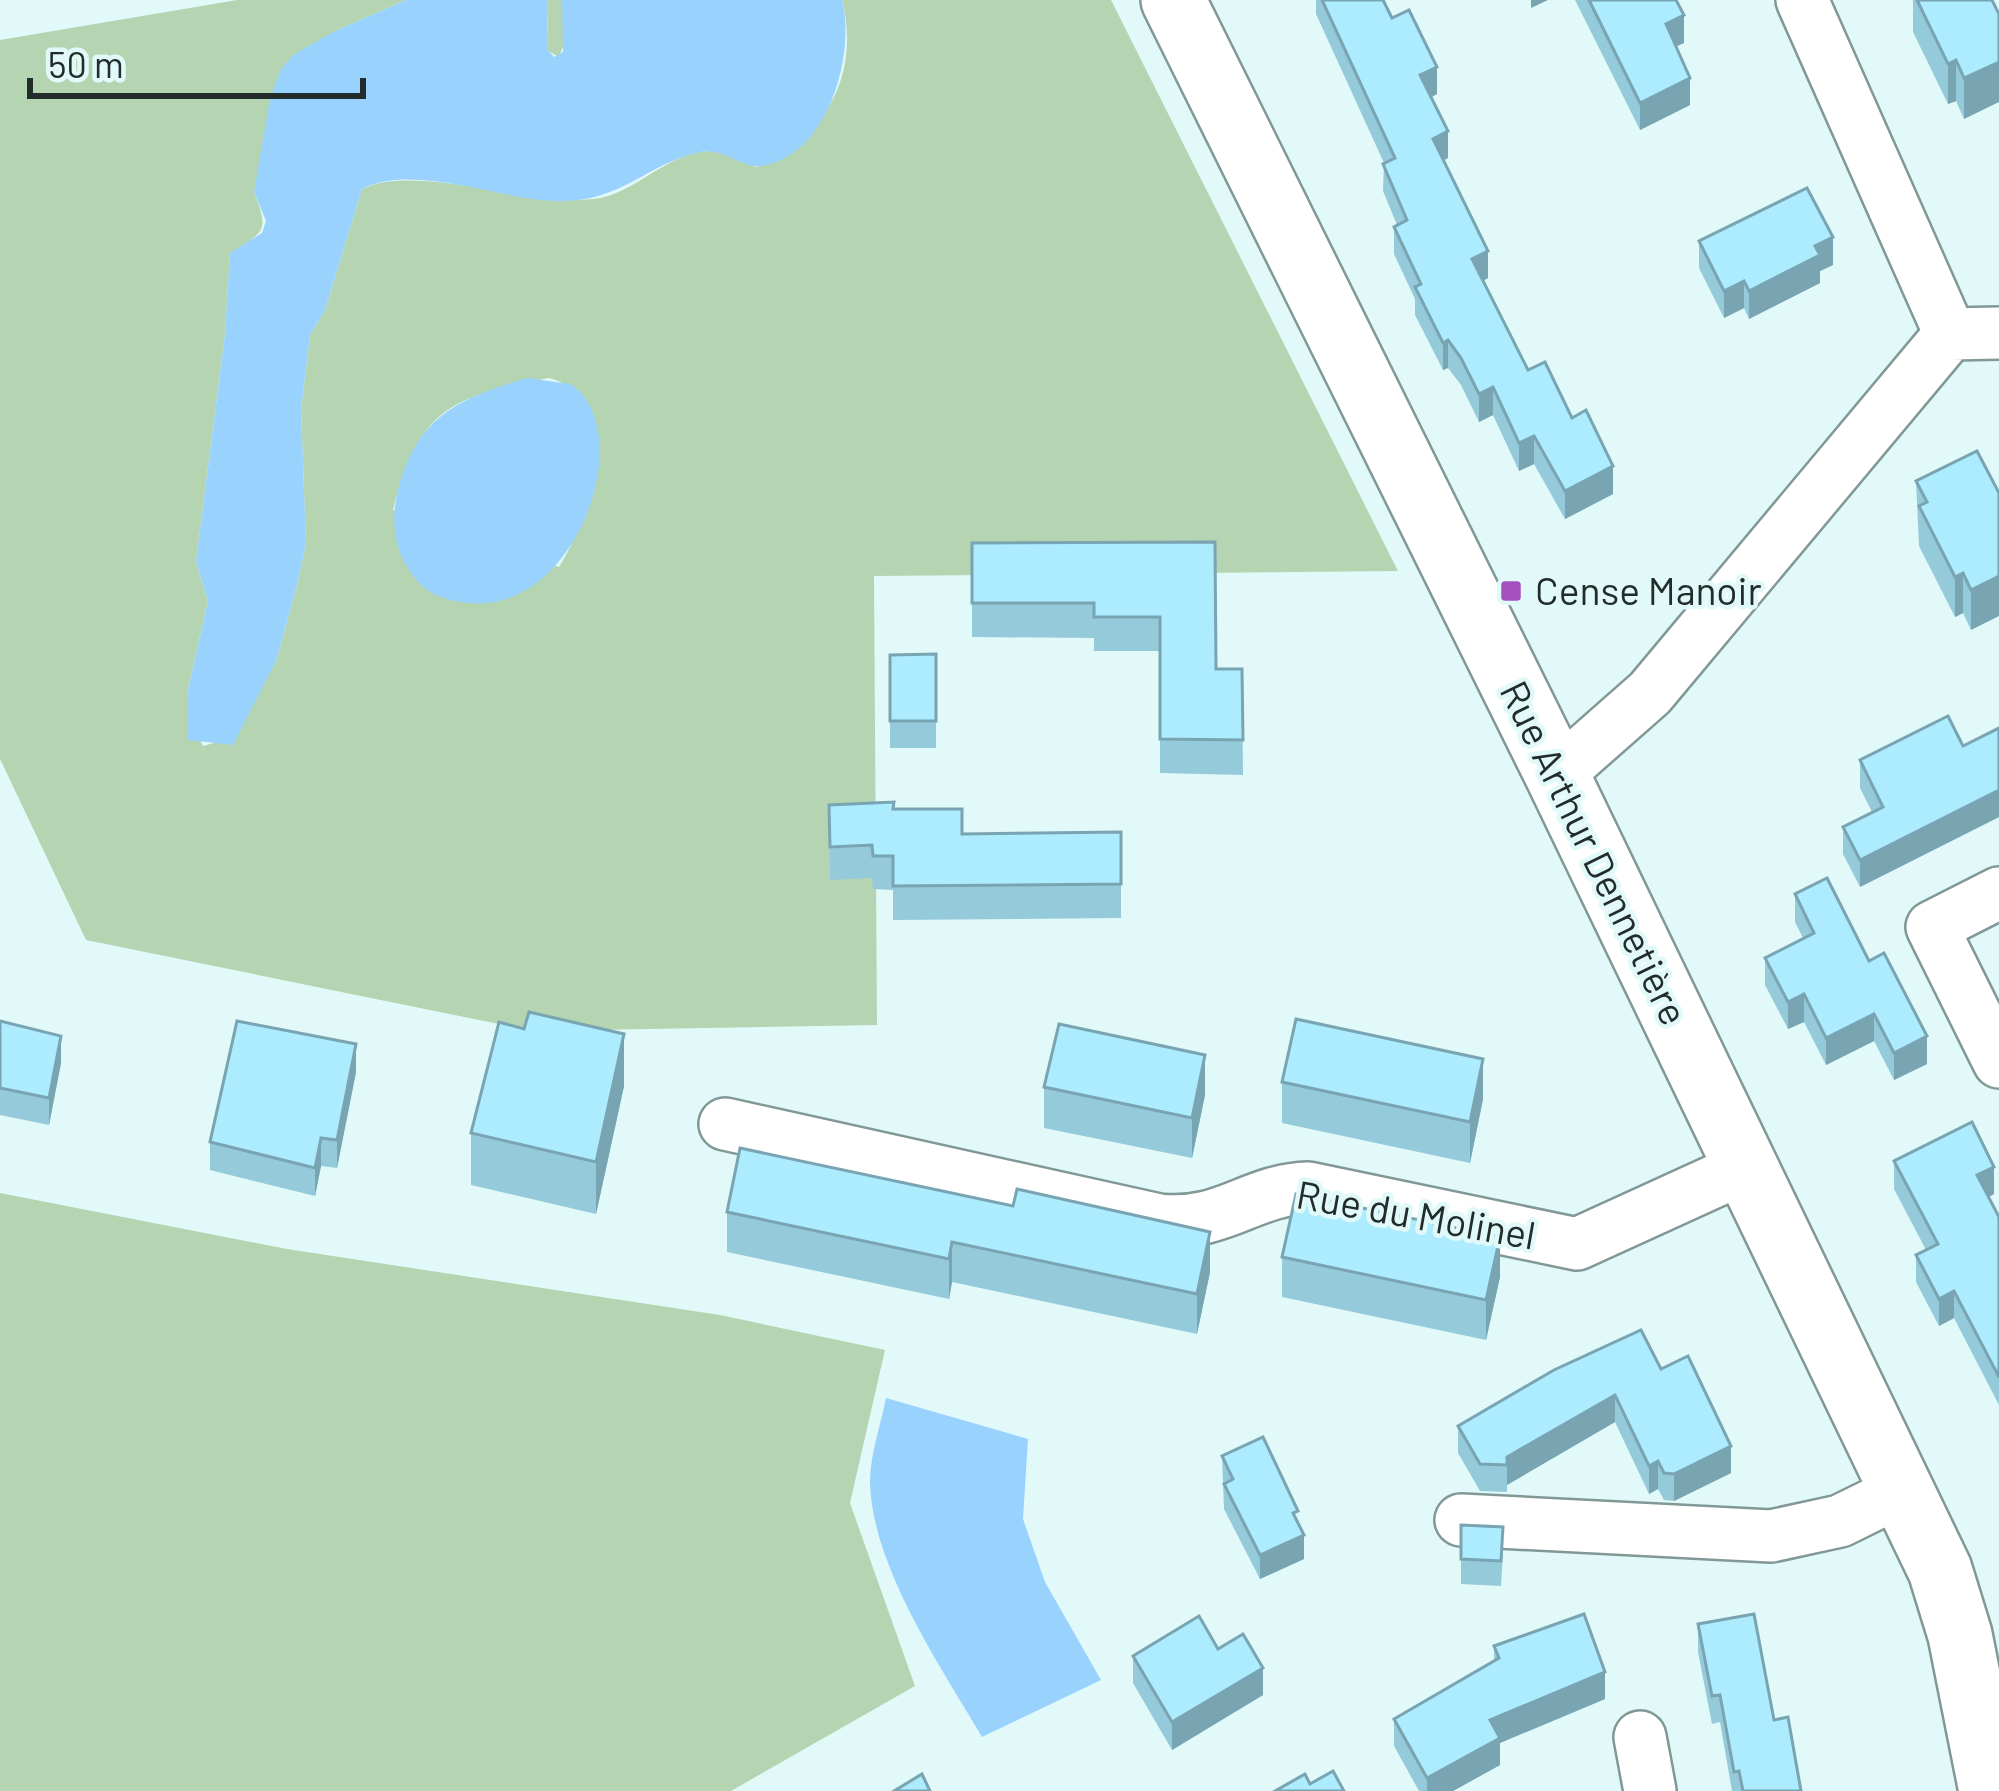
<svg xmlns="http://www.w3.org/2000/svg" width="1999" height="1791" font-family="Barlow,sans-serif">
<rect width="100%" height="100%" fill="#e1faf9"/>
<g fill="#b5d5b2" fill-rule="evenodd">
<path d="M 237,0 L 406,0 L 333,32 L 254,192 C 270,233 264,231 230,254 L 225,334 L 196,562 L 208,601 L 187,694 L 190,719 L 203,746 L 217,742 L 276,661 L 296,589 L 306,544 L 301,409 L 310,335 L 325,310 L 362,189 C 412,163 529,205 593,199 C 635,195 670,149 713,151 C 727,151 743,161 756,167 C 825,137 861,76 842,0 L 1111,0 L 1398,571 L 874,576 L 877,1025 L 533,1031 L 86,940 L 0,759 L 0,40 ZM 549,378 C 629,400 591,516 559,567 L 393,510 C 419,409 450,397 549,378 Z"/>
<polygon points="547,0 562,0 565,41 559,57 548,51"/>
<polygon points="0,1193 287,1249 720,1315 885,1350 850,1503 915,1686 731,1791 0,1791"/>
</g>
<g fill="#9ad2fe">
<path d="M 406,0 L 547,0 L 548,50 L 554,57 L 563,52 L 562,0 L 842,0 C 856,54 828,157 761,166 C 740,168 723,147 700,152 C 643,165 623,203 554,201 C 499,199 412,163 362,189 L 325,310 L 310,335 L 301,409 L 306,544 L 296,589 L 276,661 L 233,745 L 188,740 L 187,694 L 208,601 L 196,562 L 225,334 L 230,253 L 262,233 L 266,221 L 254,192 L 270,98 L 281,69 L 293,55 L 333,32 Z"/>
<path d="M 527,378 L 570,384 C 640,429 578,614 469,603 C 446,601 428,595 413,576 C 394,551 390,521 398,490 C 417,417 457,399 527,378 Z"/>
<path d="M 886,1398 L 1028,1439 L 1023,1519 L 1045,1582 L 1101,1680 L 982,1737 C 941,1667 871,1565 870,1481 C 870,1455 881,1424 886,1398 Z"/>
</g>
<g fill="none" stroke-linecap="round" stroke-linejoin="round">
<defs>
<g id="minor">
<polyline points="1802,0 1950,334"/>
<polyline points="1557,775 1650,693 1950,334 1999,333"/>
<polyline points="1999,893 1932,927 1999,1062"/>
<path d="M 725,1124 L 1159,1220 C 1224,1227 1249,1190 1308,1188 L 1577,1244 L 1748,1166"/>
<polyline points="1461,1520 1771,1536 1840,1521 1903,1490"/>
<polyline points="1640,1737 1650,1791"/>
</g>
<polyline id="tertiary" points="1173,0 1557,775 1940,1570 1960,1635 1991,1791"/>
</defs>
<use href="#minor" stroke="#819897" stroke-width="56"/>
<use href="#tertiary" stroke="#819897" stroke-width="68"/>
<use href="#minor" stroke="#fff" stroke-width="51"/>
<use href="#tertiary" stroke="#fff" stroke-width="63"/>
</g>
<g fill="#95cada">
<polygon points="1316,0 1383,0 1437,94 1431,97 1448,158 1444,160 1488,278 1483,281 1528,370 1572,418 1613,494 1565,519 1534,464 1519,471 1493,415 1479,422 1461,385 1448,368 1443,370 1415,315 1415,299 1394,254 1394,227 1397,225 1383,191 1384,163 1316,14"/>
<polygon points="1575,0 1676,0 1684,43 1676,46 1690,105 1640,130"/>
<polygon points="1913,0 1992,0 1964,119 1956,101 1948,104 1913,32"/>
<polygon points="1699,241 1833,265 1820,271 1820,283 1749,319 1744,308 1724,318 1699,268"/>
<polygon points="1977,451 1971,630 1963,613 1955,617 1919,546 1916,481"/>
<polygon points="1215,542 1216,669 1242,669 1243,775 1160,773 1160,651 1094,651 1094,638 972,637 972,543"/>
<polygon points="936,654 936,748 890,748 890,655"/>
<polygon points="1999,728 1999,817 1860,887 1843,854 1843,827 1872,812 1860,788 1860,760 1963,746"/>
<polygon points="829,805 894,809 962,834 1121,832 1121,918 893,920 893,890 873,889 872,878 830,880"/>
<polygon points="1795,894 1869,961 1927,1064 1894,1080 1874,1041 1826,1065 1804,1022 1788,1029 1765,985 1765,958 1803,938 1795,922"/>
<polygon points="0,1021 61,1063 49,1125 0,1115"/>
<polygon points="356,1072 337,1168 321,1166 315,1196 210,1170 210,1142"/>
<polygon points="1282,1082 1483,1099 1470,1163 1282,1123"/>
<polygon points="624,1086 596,1214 471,1185 471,1133"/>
<polygon points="1044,1087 1205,1095 1192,1158 1044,1128"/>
<polygon points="1894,1161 1994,1194 1989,1197 1999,1217 1999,1405 1954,1318 1939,1326 1916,1282 1916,1255 1926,1250 1894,1189"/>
<polygon points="727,1212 1210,1272 1197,1334 952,1282 949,1299 727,1252"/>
<polygon points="1282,1257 1500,1277 1486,1340 1282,1297"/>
<polygon points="1661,1369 1731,1473 1674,1501 1664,1500 1658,1489 1649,1494 1615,1422 1507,1485 1507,1492 1480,1491 1458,1453 1458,1426"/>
<polygon points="1222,1456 1304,1559 1260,1579 1224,1509"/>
<polygon points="1461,1525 1503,1552 1501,1586 1461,1584"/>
<polygon points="1698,1624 1774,1720 1801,1791 1732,1791 1720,1722 1712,1724 1698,1652"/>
<polygon points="1494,1646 1605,1699 1500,1743 1500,1765 1453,1791 1419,1791 1394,1746 1394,1719 1494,1661"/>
<polygon points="1218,1649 1263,1695 1172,1750 1133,1683 1133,1656"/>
</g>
<g fill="#79a4b2">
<polygon points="1531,0 1548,0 1531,8"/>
<polygon points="1684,15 1684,43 1666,51 1666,24"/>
<polygon points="1956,60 1956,101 1948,104 1948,64"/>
<polygon points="1999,62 1999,102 1964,119 1964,78"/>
<polygon points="1437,67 1437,94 1420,103 1420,75"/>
<polygon points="1690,78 1690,105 1640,130 1640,103"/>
<polygon points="1448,131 1448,158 1433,166 1433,139"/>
<polygon points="1833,237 1833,265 1820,271 1820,283 1749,319 1749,291 1815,246"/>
<polygon points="1488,251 1488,278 1472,286 1472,259"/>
<polygon points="1744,281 1744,308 1724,318 1724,291"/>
<polygon points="1448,340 1448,368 1443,370 1443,343"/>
<polygon points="1493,387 1493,415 1479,422 1479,394"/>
<polygon points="1534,436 1534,464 1519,471 1519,443"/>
<polygon points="1613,466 1613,494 1565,519 1565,491"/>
<polygon points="1963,573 1963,613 1955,617 1955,577"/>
<polygon points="1999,576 1999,616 1971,630 1971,590"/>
<polygon points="1999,790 1999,817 1860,887 1860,860"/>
<polygon points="1804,994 1804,1022 1788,1029 1788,1002"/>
<polygon points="1874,1014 1874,1041 1826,1065 1826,1038"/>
<polygon points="624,1034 624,1086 596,1214 596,1162"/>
<polygon points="61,1036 61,1063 49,1125 49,1098"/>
<polygon points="1927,1036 1927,1064 1894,1080 1894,1053"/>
<polygon points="356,1044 356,1072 337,1168 337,1140"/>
<polygon points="1205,1055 1205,1095 1192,1158 1192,1118"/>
<polygon points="1483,1059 1483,1099 1470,1163 1470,1122"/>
<polygon points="321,1138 321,1166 315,1196 315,1168"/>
<polygon points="1994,1167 1994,1194 1977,1203 1977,1175"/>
<polygon points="1210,1232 1210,1272 1197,1334 1197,1294"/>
<polygon points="1500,1237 1500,1277 1486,1340 1486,1300"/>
<polygon points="952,1242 952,1282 949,1299 949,1259"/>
<polygon points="1954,1291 1954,1318 1939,1326 1939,1299"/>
<polygon points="1615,1395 1615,1422 1507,1485 1507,1492 1507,1457"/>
<polygon points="1731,1446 1731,1473 1674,1501 1674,1474"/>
<polygon points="1658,1461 1658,1489 1649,1494 1649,1466"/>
<polygon points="1304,1535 1304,1559 1260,1579 1260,1555"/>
<polygon points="1263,1668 1263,1695 1172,1750 1172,1722"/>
<polygon points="1605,1672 1605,1699 1500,1743 1500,1765 1453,1791 1427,1791 1427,1778 1490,1720"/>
</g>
<g fill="#adebfe" stroke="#79a4b2" stroke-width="3">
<polygon points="1322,0 1383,0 1392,18 1409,10 1437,67 1420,75 1448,131 1433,139 1488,251 1472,259 1528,370 1545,362 1572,418 1586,410 1613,466 1565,491 1534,436 1519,443 1493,387 1479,394 1461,358 1448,340 1443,343 1415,287 1421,284 1394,227 1407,220 1383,164 1395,158"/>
<polygon points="1589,0 1676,0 1684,15 1666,24 1690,78 1640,103"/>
<polygon points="1917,0 1992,0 1999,14 1999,62 1964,78 1956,60 1948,64"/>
<polygon points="1807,188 1833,237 1815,246 1820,255 1749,291 1744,281 1724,291 1699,241"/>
<polygon points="1977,451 1999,493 1999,576 1971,590 1963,573 1955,577 1919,506 1927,502 1916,481"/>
<polygon points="1215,542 1216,669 1242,669 1243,740 1160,739 1160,617 1094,617 1094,603 972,603 972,543"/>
<polygon points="936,654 936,721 890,721 890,655"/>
<polygon points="1948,716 1963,746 1999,728 1999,790 1860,860 1843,827 1883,807 1860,760"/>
<polygon points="894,802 893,809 962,809 962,834 1121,832 1121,884 893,886 893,856 873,856 872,845 830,847 829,805"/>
<polygon points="1827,878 1869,961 1884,953 1927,1036 1894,1053 1874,1014 1826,1038 1804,994 1788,1002 1765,958 1814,933 1795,894"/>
<polygon points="529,1012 624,1034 596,1162 471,1133 499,1022 524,1029"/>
<polygon points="1296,1019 1483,1059 1470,1122 1282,1082"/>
<polygon points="0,1021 61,1036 49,1098 0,1088"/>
<polygon points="237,1021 356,1044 337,1140 321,1138 315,1168 210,1142"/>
<polygon points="1059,1024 1205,1055 1192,1118 1044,1087"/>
<polygon points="1972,1122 1994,1167 1977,1175 1999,1217 1999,1377 1954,1291 1939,1299 1916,1255 1938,1244 1894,1161"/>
<polygon points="740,1148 1013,1206 1017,1189 1210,1232 1197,1294 952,1242 949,1259 727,1212"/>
<polygon points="1296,1194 1500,1237 1486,1300 1282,1257"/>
<polygon points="1641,1330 1661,1369 1688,1356 1731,1446 1674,1474 1664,1473 1658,1461 1649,1466 1615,1395 1507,1457 1507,1465 1480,1464 1458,1426 1554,1370"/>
<polygon points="1263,1437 1298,1511 1293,1513 1304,1535 1260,1555 1224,1484 1233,1479 1222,1456"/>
<polygon points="1461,1525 1503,1527 1501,1561 1461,1559"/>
<polygon points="1584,1614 1605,1672 1490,1720 1500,1738 1427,1778 1394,1719 1499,1658 1494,1646"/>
<polygon points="1754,1614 1774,1720 1788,1717 1801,1791 1743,1791 1739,1771 1734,1772 1720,1695 1712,1696 1698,1624"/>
<polygon points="1199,1616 1218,1649 1243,1634 1263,1668 1172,1722 1133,1656"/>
<polygon points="1333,1771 1344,1791 1275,1791 1305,1774 1310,1784"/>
<polygon points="922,1774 930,1791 894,1791"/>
</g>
<rect fill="#a450bf" stroke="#e1faf9" stroke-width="4.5" x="1499" y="579" width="24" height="24" rx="6"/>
<g text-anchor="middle" stroke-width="9" stroke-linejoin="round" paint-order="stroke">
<g font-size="39" fill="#222c2b" stroke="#e1faf9" text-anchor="start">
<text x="1535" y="605">Cense Manoir</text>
</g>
<g font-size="39" fill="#222c2b" stroke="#e1faf9">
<text transform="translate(1594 853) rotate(64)" y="14">Rue Arthur Dennetière</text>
<text transform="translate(1416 1215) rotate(10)" y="14">Rue du Molinel</text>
</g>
</g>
<path d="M30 78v18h333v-18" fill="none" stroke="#222c2b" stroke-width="6"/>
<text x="48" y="78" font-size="36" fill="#222c2b" stroke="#e1faf9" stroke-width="9" paint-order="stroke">50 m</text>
</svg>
